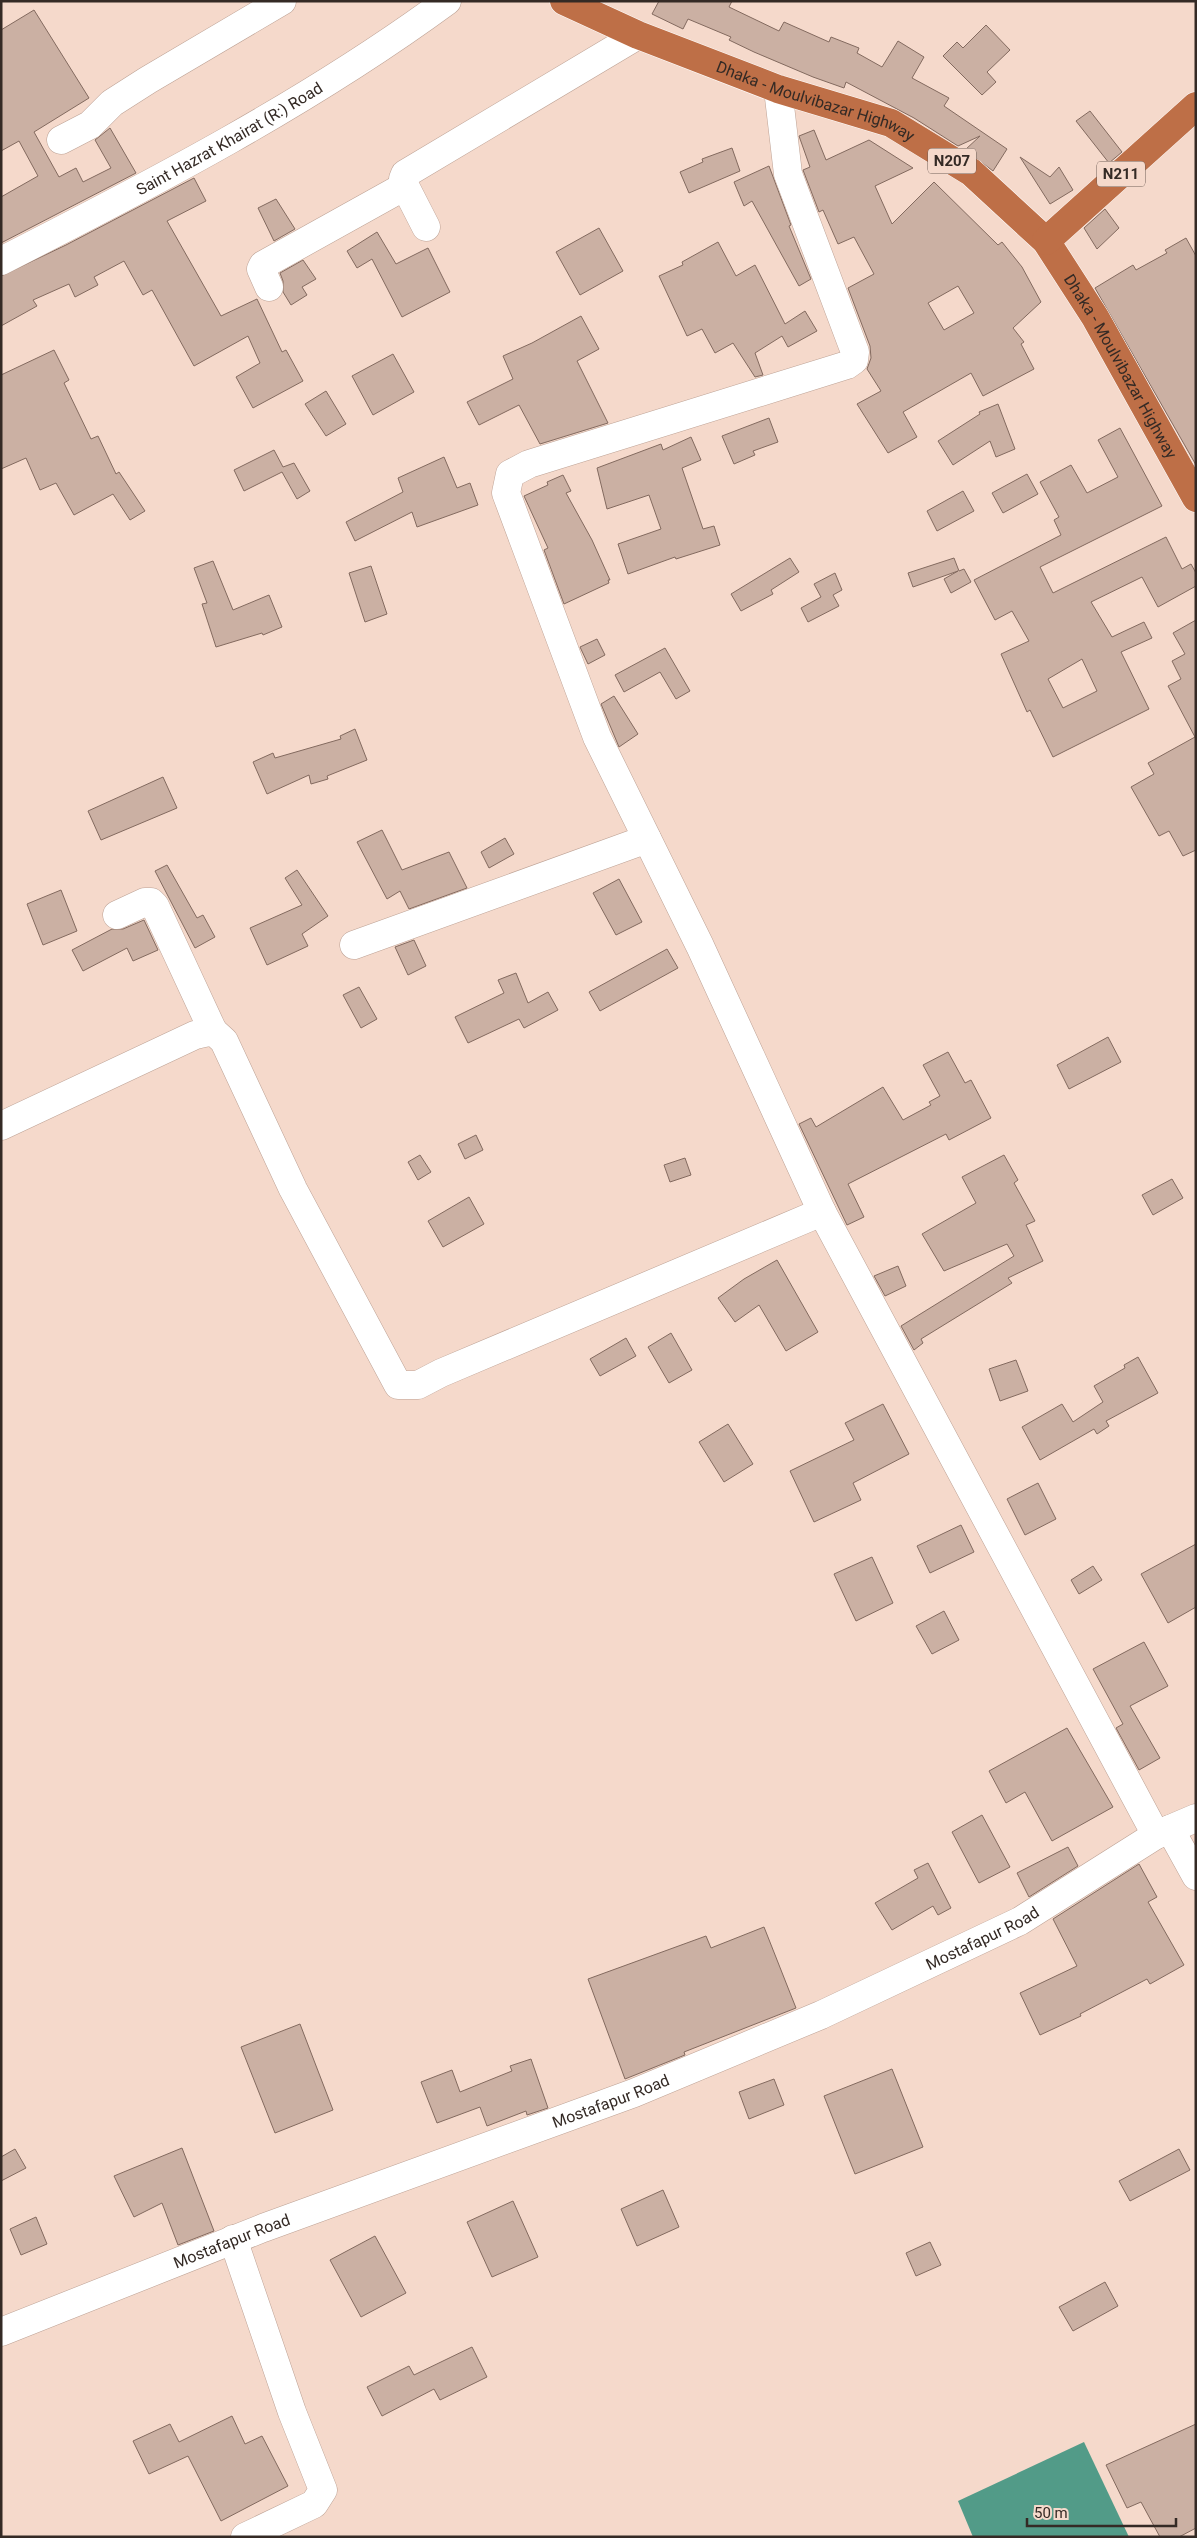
<svg xmlns="http://www.w3.org/2000/svg" width="1197" height="2538" font-family="Roboto,sans-serif">
<rect width="100%" height="100%" fill="#f5d9cb"/>
<polygon fill="#529b88" points="1084,2442 1129,2537 973,2537 958,2501"/>
<g fill="#cbb0a3" stroke="#836a5f" fill-rule="evenodd">
<polygon points="659,1 732,1 729,7 779,31 784,22 829,42 831,37 859,48 857,53 882,67 898,41 924,57 912,78 949,98 944,106 1007,149 993,171 965,150 980,136 958,146 914,118 846,82 844,88 813,77 754,52 729,40 731,37 688,19 683,29 652,14"/>
<polygon points="34,10 89,98 34,132 59,177 76,168 83,182 111,168 95,140 110,128 136,173 1,243 1,197 38,176 19,141 1,151 1,30"/>
<polygon points="986,25 1010,50 987,72 996,82 982,95 943,56 957,42 963,48"/>
<polygon points="1090,111 1122,152 1109,163 1076,121"/>
<path d="M 814,130 L 826,160 L 869,140 L 913,168 L 875,186 L 892,224 L 934,182 L 998,245 L 1002,242 L 1022,267 L 1041,302 L 1013,328 L 1024,342 L 1021,344 L 1034,369 L 983,396 L 971,373 L 903,412 L 917,437 L 888,453 L 857,404 L 881,391 L 867,369 L 871,358 L 870,346 L 848,288 L 874,274 L 854,237 L 838,244 L 823,210 L 819,212 L 803,170 L 810,167 L 799,136 ZM 958,286 L 974,313 L 944,330 L 928,303 Z"/>
<polygon points="732,148 740,171 689,193 680,172 703,162 702,159"/>
<polygon points="1020,157 1050,177 1059,167 1073,190 1050,204"/>
<polygon points="769,166 791,225 789,226 811,279 799,286 752,201 744,206 734,182"/>
<polygon points="194,178 206,201 167,221 221,316 257,299 282,352 286,350 303,381 253,408 236,377 260,363 248,336 194,366 152,290 143,295 124,261 94,277 98,285 75,297 69,284 33,300 37,306 1,326 1,276 66,245"/>
<polygon points="276,199 295,229 274,241 258,208"/>
<polygon points="1105,209 1119,228 1097,249 1084,228"/>
<polygon points="599,228 623,271 580,295 556,252"/>
<polygon points="377,232 396,264 428,248 450,292 402,317 372,259 357,268 347,251"/>
<polygon points="1186,238 1196,256 1196,465 1095,288 1133,265 1136,270 1167,253 1165,250"/>
<polygon points="718,242 736,276 755,265 785,324 805,311 817,331 788,347 782,336 755,353 763,375 755,377 733,343 715,353 702,329 687,336 659,276 683,265 682,262"/>
<polygon points="303,260 316,279 302,287 307,295 291,305 283,292 283,281 280,273"/>
<polygon points="581,316 599,349 577,361 608,423 540,444 519,405 479,425 467,402 513,379 503,356 532,343"/>
<polygon points="54,350 69,380 64,383 91,439 98,436 116,474 119,472 145,511 130,520 113,494 74,515 56,483 40,490 26,458 1,469 1,375"/>
<polygon points="393,354 414,392 373,415 352,376"/>
<polygon points="326,391 346,424 326,436 305,404"/>
<polygon points="998,404 1015,449 996,457 990,441 953,465 938,441 980,414 979,412"/>
<polygon points="769,418 778,442 753,451 755,455 734,464 722,436"/>
<path d="M 1120,428 L 1162,506 L 1040,567 L 1053,593 L 1166,537 L 1182,569 L 1191,564 L 1196,573 L 1196,586 L 1158,607 L 1142,577 L 1091,602 L 1112,637 L 1144,622 L 1152,638 L 1121,652 L 1149,709 L 1053,757 L 1030,710 L 1027,712 L 1001,654 L 1029,641 L 1012,611 L 995,620 L 974,580 L 1061,535 L 1054,520 L 1059,517 L 1040,482 L 1071,465 L 1087,493 L 1118,477 L 1098,440 ZM 1082,659 L 1097,691 L 1063,708 L 1048,679 Z"/>
<polygon points="691,437 701,460 682,468 703,529 714,526 720,545 676,559 675,557 628,574 618,544 661,529 649,495 607,509 597,468 661,444 663,450"/>
<polygon points="274,450 283,467 294,463 310,491 297,499 282,472 244,491 234,470"/>
<polygon points="444,457 457,488 470,483 478,505 417,527 412,512 355,541 346,522 403,492 398,478"/>
<polygon points="1027,474 1038,494 1003,513 992,493"/>
<polygon points="563,475 571,491 566,493 592,540 610,580 608,580 609,583 564,604 544,550 548,548 524,496 548,485 547,482"/>
<polygon points="963,491 974,511 937,531 927,511"/>
<polygon points="790,558 799,572 771,590 773,594 741,611 731,594"/>
<polygon points="954,558 959,571 964,569 971,582 951,593 944,579 958,571 913,587 908,573"/>
<polygon points="213,561 233,610 269,595 282,627 263,635 262,633 216,647 202,604 207,603 194,568"/>
<polygon points="371,566 387,614 365,622 349,573"/>
<polygon points="835,573 842,590 833,595 839,606 808,622 801,608 821,597 814,584"/>
<polygon points="1196,620 1196,850 1183,856 1169,831 1159,836 1131,787 1154,774 1148,763 1195,737 1168,686 1181,679 1172,661 1185,654 1173,633"/>
<polygon points="597,639 605,655 588,664 580,647"/>
<polygon points="665,648 690,691 676,699 660,672 624,692 615,675"/>
<polygon points="614,696 638,734 619,747 601,704"/>
<polygon points="355,729 367,760 327,776 328,779 311,784 309,775 267,794 253,762 273,753 275,758 341,739 340,736"/>
<polygon points="163,777 177,808 101,840 88,811"/>
<polygon points="382,830 402,870 449,852 467,888 409,909 400,891 387,899 357,842"/>
<polygon points="505,838 514,854 489,868 481,852"/>
<polygon points="167,865 197,918 203,915 215,937 195,948 155,871"/>
<polygon points="297,870 328,916 302,934 308,946 267,965 250,928 302,905 285,878"/>
<polygon points="619,879 642,922 616,935 593,893"/>
<polygon points="61,890 77,931 43,945 27,904"/>
<polygon points="144,920 158,950 133,961 127,948 83,971 72,950 112,929 123,929"/>
<polygon points="414,940 426,966 408,975 395,947"/>
<polygon points="667,949 678,968 600,1011 589,992"/>
<polygon points="516,973 528,1003 548,992 558,1010 524,1028 519,1019 468,1043 455,1017 504,993 498,980"/>
<polygon points="359,987 377,1019 361,1028 343,995"/>
<polygon points="1108,1037 1121,1062 1069,1089 1057,1065"/>
<polygon points="948,1052 965,1083 971,1080 991,1118 949,1140 946,1134 848,1184 864,1217 847,1225 799,1124 811,1118 816,1127 883,1087 903,1120 931,1105 929,1102 940,1096 923,1065"/>
<polygon points="476,1135 483,1150 465,1159 458,1144"/>
<polygon points="420,1155 431,1172 418,1180 408,1162"/>
<polygon points="1004,1155 1018,1180 1014,1183 1035,1221 1026,1225 1043,1261 1008,1278 1012,1283 921,1339 923,1343 914,1350 901,1326 1014,1256 1007,1244 944,1271 922,1234 976,1203 962,1177"/>
<polygon points="685,1158 691,1175 670,1182 664,1165"/>
<polygon points="1172,1179 1183,1198 1153,1215 1142,1195"/>
<polygon points="469,1197 484,1224 443,1247 428,1221"/>
<polygon points="777,1260 818,1332 786,1351 759,1305 735,1322 718,1298 744,1279"/>
<polygon points="898,1266 906,1286 885,1296 874,1276"/>
<polygon points="671,1333 692,1370 669,1383 648,1347"/>
<polygon points="626,1338 636,1356 600,1376 590,1359"/>
<polygon points="1138,1357 1158,1393 1106,1421 1109,1426 1097,1434 1094,1429 1040,1460 1022,1427 1062,1404 1073,1422 1103,1402 1094,1386 1125,1368 1124,1365"/>
<polygon points="1016,1360 1028,1391 1000,1401 989,1369"/>
<polygon points="883,1404 909,1454 853,1483 861,1500 814,1522 790,1471 854,1440 845,1423"/>
<polygon points="728,1424 753,1464 724,1482 699,1442"/>
<polygon points="1038,1483 1056,1519 1025,1535 1007,1499"/>
<polygon points="961,1525 974,1552 930,1573 917,1546"/>
<polygon points="1196,1544 1196,1607 1168,1623 1141,1574"/>
<polygon points="872,1557 893,1603 856,1621 834,1574"/>
<polygon points="1093,1566 1102,1580 1079,1594 1071,1580"/>
<polygon points="944,1611 959,1640 932,1654 916,1626"/>
<polygon points="1144,1642 1168,1686 1130,1706 1160,1758 1139,1770 1116,1728 1123,1724 1093,1669"/>
<polygon points="1067,1728 1113,1807 1052,1841 1025,1792 1006,1803 989,1771"/>
<polygon points="982,1815 1010,1867 979,1883 952,1832"/>
<polygon points="1068,1847 1078,1866 1029,1897 1017,1873"/>
<polygon points="928,1863 951,1908 938,1915 933,1906 892,1930 875,1903 918,1878 914,1870"/>
<polygon points="1139,1864 1157,1897 1148,1902 1184,1965 1150,1984 1147,1979 1080,2014 1081,2016 1040,2035 1020,1993 1077,1966 1053,1919"/>
<polygon points="764,1927 796,2008 684,2052 685,2055 625,2079 588,1979 706,1936 711,1948"/>
<polygon points="300,2024 333,2110 275,2133 241,2047"/>
<polygon points="531,2059 548,2108 527,2115 526,2111 487,2126 480,2107 437,2123 421,2082 452,2070 460,2092 512,2071 510,2066"/>
<polygon points="892,2069 923,2147 855,2174 824,2096"/>
<polygon points="774,2079 784,2105 749,2119 739,2092"/>
<polygon points="182,2148 214,2231 178,2245 162,2203 134,2217 114,2176"/>
<polygon points="15,2149 26,2168 1,2181 1,2157"/>
<polygon points="1179,2149 1190,2170 1130,2201 1119,2181"/>
<polygon points="663,2190 679,2227 637,2246 621,2209"/>
<polygon points="513,2201 538,2257 492,2277 467,2222"/>
<polygon points="36,2217 47,2244 21,2255 10,2229"/>
<polygon points="375,2236 406,2293 361,2317 330,2260"/>
<polygon points="930,2242 941,2265 916,2276 906,2253"/>
<polygon points="1105,2282 1118,2306 1073,2331 1059,2307"/>
<polygon points="472,2347 487,2377 440,2400 434,2389 382,2416 367,2387 409,2366 414,2375"/>
<polygon points="232,2416 245,2444 262,2436 288,2486 221,2521 188,2456 149,2474 133,2441 170,2424 179,2442"/>
<polygon points="1196,2424 1196,2528 1179,2537 1160,2537 1141,2502 1127,2508 1106,2465"/>
</g>
<g fill="none" stroke-linecap="round" stroke-linejoin="round">
<defs>
<g id="minor">
<polyline points="778,89 788,174 855,352 854,360 847,365 529,464 510,474 506,493 597,737 700,946 822,1212 1156,1835"/>
<polyline points="61,140 90,125 112,103 148,80 282,1"/>
<polyline points="426,227 405,186 403,179 405,174 638,35"/>
<path id="s1" d="M 1,261 C 154,183 308,103 447,1"/>
<polyline points="269,287 261,269 263,265 405,186"/>
<polyline points="117,915 145,902 151,902 155,906 213,1031"/>
<polyline points="354,945 647,839"/>
<polyline points="1,1126 195,1035 213,1031 224,1041 293,1189 398,1385 418,1385 441,1373 822,1212"/>
<polyline points="1170,1829 1196,1876"/>
<polyline points="233,2239 292,2412 323,2490 314,2504 245,2537"/>
<path id="s2" d="M 1,2332 L 263,2228 L 634,2093 L 821,2015 L 1020,1921 L 1156,1835 L 1196,1818"/>
</g>
<g id="highway">
<path id="s3" d="M 564,1 L 638,35 L 778,89 L 891,123 L 971,172 L 1046,241 L 1095,317 L 1196,498"/>
<polyline points="1046,241 1196,106"/>
</g>
</defs>
<use href="#minor" stroke="#bda295" stroke-width="29"/>
<use href="#highway" stroke="#fff" stroke-width="29"/>
<use href="#minor" stroke="#fff" stroke-width="28"/>
<use href="#highway" stroke="#be6f47" stroke-width="28"/>
</g>
<g text-anchor="middle" stroke-width="5" stroke-linejoin="round" paint-order="stroke">
<g fill="#f5d9cb" stroke="#6e5e57" stroke-width="1">
<rect x="928" y="148.5" width="48" height="25" rx="4"/>
<rect x="1097" y="161.5" width="48" height="25" rx="4"/>
</g>
<g font-size="15" font-weight="bold" fill="#342a25">
<text x="952" y="166">N207</text>
<text x="1121" y="179">N211</text>
</g>
<g font-size="16" fill="#342a25" stroke="#f5d9cb">
<text dy="6" stroke="none"><textPath href="#s3" startOffset="271">Dhaka - Moulvibazar Highway</textPath></text>
<text dy="6" stroke="none"><textPath href="#s1" startOffset="259">Saint Hazrat Khairat (R:) Road</textPath></text>
<text dy="6" stroke="none"><textPath href="#s3" startOffset="691">Dhaka - Moulvibazar Highway</textPath></text>
<text dy="6" stroke="none"><textPath href="#s2" startOffset="1058">Mostafapur Road</textPath></text>
<text dy="6" stroke="none"><textPath href="#s2" startOffset="652">Mostafapur Road</textPath></text>
<text dy="6" stroke="none"><textPath href="#s2" startOffset="248">Mostafapur Road</textPath></text>
</g>
</g>
<rect width="1197" height="2538" fill="none" stroke="#342a25" stroke-width="5"/>
<path d="M1027 2518v8h149v-8" fill="none" stroke="#342a25" stroke-width="2.5"/>
<text x="1034" y="2518" font-size="15" fill="#342a25" stroke="#f5d9cb" stroke-width="4" paint-order="stroke">50 m</text>
</svg>
